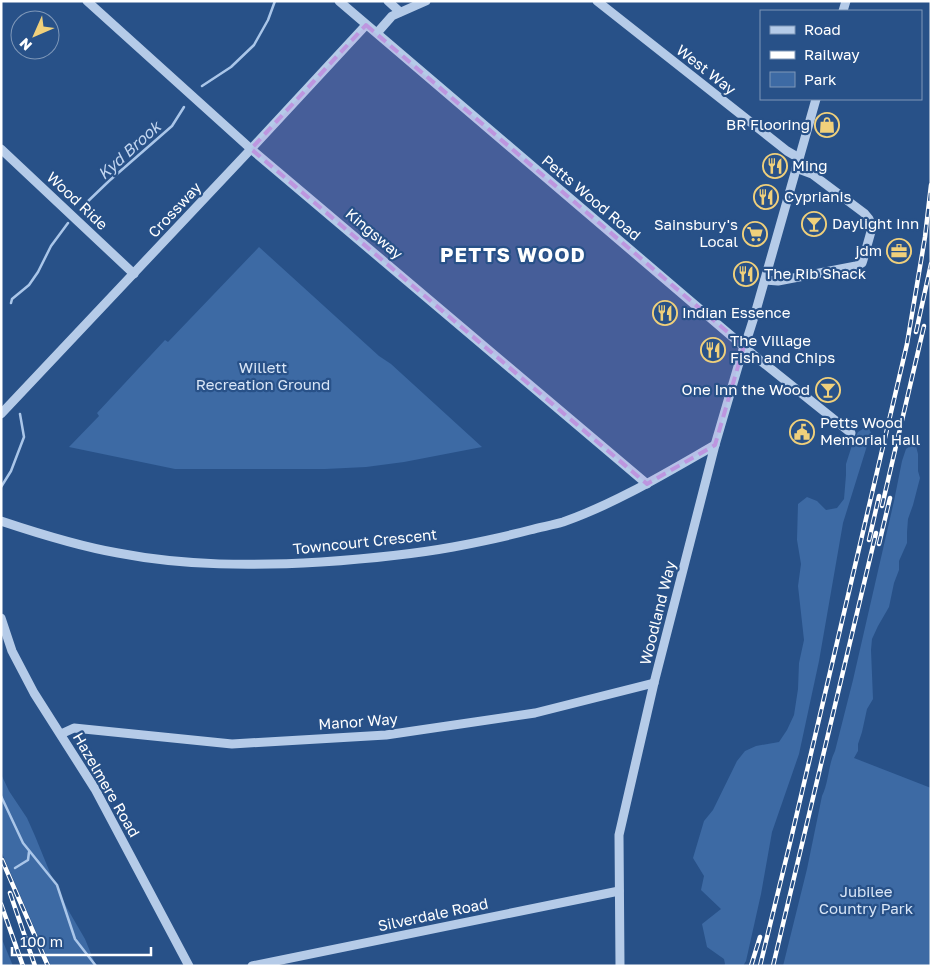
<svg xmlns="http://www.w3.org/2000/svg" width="932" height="967" font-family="'Golos Text',sans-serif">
<rect width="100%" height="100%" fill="#285188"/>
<g fill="#3d6aa4">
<polygon points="259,247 379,356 391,364 482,447 404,462 366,467 325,469 175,469 69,447 99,416 97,413 165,340 168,342"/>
<polygon points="868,426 871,433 843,523 819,661 799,754 772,832 761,894 746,961 743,966 724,966 725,964 724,959 707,947 702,924 721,909 701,890 704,876 693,858 704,821 713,810 737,761 745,751 756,746 779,742 787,730 794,715 798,689 799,663 804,640 798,586 801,564 797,540 798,504 807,497 817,501 826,510 837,508 844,499 846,475 846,464 853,442 858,432"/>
<path d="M 915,442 L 918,454 L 918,471 L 920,478 L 913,505 L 908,519 L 907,532 L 907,543 L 899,561 L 899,570 L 894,583 L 889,607 L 878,626 L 872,639 L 871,650 L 873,699 L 867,709 L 862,732 L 858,744 L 858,751 L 854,758 L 931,788 L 931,966 L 783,966 L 807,869 L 822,796 C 829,782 828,765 835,751 L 853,680 L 894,501 L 902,461 L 906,449 Z"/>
<polygon points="1,774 9,791 27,818 35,836 53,880 67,908 85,939 96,966 51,966 1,851"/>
<polygon points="1,937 13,966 1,966"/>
</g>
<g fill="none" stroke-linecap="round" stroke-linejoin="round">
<g stroke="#aac6e9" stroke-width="2.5">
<polyline points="202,86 231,67 254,45 268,20 275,1"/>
<polyline points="84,205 109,181 172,126 184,107"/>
<polyline points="11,303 12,299 29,285 38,272 51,246 68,223"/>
<polyline points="1,487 11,471 24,437 20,414"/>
<polyline points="1,796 23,843 57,885 75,939 96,966"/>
<polyline points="15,868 28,860 29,852"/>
</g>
<g stroke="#b5cbe8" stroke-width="9">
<polyline points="87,1 251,149 647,484"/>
<polyline points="339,1 756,357 851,433"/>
<polyline points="388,1 400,12"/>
<polyline points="597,1 787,151 799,158"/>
<polyline points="843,11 846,1"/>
<polyline points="377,33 392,16 426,1"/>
<polyline points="1,149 134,274"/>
<polyline points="765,280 778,281 856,266 862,263 863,260 872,228 869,219 864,213 812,174 796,168"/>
<polyline points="1,414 251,149 366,25"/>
<path d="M 1,521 C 40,534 78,546 118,553 C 185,566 253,566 321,562 C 365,559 409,555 453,547 C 479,542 504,537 530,530 C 541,527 553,525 563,522 C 617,503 666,473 715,445"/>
<polyline points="1,618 12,651 34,693 95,789 189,966"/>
<polyline points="61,734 74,728 232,744 386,735 535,713 654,683"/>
<polyline points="252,966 619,891"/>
<polyline points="620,966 619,835 654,683 715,445 744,346 748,336 755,314 816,99"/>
</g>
<defs>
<g id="rail">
<polyline points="916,332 931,264"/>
<polyline points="882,506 924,326"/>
<polyline points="869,540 879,496"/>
<polyline points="879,544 890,498"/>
<polyline points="2,860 48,966"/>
<polyline points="10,893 35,966"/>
<polyline points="1,904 23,966"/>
<polyline points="751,966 760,937"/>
<polyline points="760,966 790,843 907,344 925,237 931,185"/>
<polyline points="773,966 876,533"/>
</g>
</defs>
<use href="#rail" stroke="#fff" stroke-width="4.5"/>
<use href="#rail" stroke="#285188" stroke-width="2.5" stroke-dasharray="8" stroke-linecap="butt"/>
</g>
<path fill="#bd96df" fill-opacity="0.2" stroke="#bd96df" stroke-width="4" stroke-dasharray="10 6" stroke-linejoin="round" d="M 366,25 L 744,346 L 715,445 L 647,484 L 251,149 Z"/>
<defs>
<symbol id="shop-ring" viewBox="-11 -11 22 22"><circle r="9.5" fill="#285188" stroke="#f0d07b" stroke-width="1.5"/><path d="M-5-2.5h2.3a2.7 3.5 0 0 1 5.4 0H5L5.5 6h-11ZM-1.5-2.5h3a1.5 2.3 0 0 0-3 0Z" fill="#f0d07b"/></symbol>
<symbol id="restaurant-ring" viewBox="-11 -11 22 22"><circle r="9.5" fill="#285188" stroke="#f0d07b" stroke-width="1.5"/><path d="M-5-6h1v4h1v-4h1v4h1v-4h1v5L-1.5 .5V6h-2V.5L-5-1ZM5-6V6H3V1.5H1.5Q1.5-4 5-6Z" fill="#f0d07b"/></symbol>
<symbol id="bar-ring" viewBox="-11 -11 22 22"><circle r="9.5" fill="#285188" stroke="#f0d07b" stroke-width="1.5"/><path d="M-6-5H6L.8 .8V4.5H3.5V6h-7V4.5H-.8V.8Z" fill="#f0d07b"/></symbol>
<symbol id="supermarket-ring" viewBox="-11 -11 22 22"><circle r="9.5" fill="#285188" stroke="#f0d07b" stroke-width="1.5"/><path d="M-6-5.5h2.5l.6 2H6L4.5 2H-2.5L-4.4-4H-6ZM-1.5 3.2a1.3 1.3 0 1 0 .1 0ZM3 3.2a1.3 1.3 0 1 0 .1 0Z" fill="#f0d07b"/></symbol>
<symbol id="office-ring" viewBox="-11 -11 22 22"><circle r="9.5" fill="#285188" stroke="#f0d07b" stroke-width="1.5"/><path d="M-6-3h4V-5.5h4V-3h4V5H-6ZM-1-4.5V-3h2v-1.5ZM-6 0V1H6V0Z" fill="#f0d07b"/></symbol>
<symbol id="civic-ring" viewBox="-11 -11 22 22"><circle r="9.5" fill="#285188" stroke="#f0d07b" stroke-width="1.5"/><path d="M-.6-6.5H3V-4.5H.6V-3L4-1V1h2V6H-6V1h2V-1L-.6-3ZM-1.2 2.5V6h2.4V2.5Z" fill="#f0d07b"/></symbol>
</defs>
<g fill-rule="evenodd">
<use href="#shop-ring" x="813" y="111" width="28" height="28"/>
<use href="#restaurant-ring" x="761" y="152" width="28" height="28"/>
<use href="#restaurant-ring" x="752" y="183" width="28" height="28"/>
<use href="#bar-ring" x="800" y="210" width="28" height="28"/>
<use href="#supermarket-ring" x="741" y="220" width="28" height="28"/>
<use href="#office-ring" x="885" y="237" width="28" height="28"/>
<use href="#restaurant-ring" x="732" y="260" width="28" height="28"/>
<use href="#restaurant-ring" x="651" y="299" width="28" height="28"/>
<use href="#restaurant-ring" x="699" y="336" width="28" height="28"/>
<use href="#bar-ring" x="814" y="376" width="28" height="28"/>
<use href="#civic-ring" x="788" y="418" width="28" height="28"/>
</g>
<g text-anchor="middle" stroke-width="4.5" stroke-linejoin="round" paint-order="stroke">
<g font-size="15" fill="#fff" stroke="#285188">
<text transform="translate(706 70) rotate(38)" y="5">West Way</text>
<text transform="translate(591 198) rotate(40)" y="5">Petts Wood Road</text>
<text transform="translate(77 201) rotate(43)" y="5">Wood Ride</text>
<text transform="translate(175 210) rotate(-47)" y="5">Crossway</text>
<text transform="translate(374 234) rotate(40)" y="5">Kingsway</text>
<text transform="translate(365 542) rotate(-6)" y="5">Towncourt Crescent</text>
<text transform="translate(658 613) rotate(-76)" y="5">Woodland Way</text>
<text transform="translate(358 722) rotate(-4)" y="5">Manor Way</text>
<text transform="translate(106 785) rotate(60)" y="5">Hazelmere Road</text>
<text transform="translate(433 915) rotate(-12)" y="5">Silverdale Road</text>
</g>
<g font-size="15" fill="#fff" stroke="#285188" text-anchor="start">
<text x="810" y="130" text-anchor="end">BR Flooring</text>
<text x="792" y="171">Ming</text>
<text x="784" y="202">Cyprianis</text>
<text x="832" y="229">Daylight Inn</text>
<text x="738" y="230" text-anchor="end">Sainsbury's<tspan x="738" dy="17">Local</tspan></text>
<text x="882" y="256" text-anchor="end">jdm</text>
<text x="764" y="279">The Rib Shack</text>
<text x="682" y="318">Indian Essence</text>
<text x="730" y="346">The Village<tspan x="730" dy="17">Fish and Chips</tspan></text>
<text x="810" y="395" text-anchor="end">One Inn the Wood</text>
<text x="820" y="428">Petts Wood<tspan x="820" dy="17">Memorial Hall</tspan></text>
</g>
<g font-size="15" fill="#d9e6f7" stroke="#285188">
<text x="263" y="373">Willett<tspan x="263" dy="17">Recreation Ground</tspan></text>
<text x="866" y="897">Jubilee<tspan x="866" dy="17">Country Park</tspan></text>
</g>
<g font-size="16" font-style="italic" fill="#c1d5f0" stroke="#285188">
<text transform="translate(129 150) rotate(-42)" y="6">Kyd Brook</text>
</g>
<g font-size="20" font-weight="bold" letter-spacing="1" fill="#fff" stroke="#285188">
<text x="513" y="262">PETTS WOOD</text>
</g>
</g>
<rect width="932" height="967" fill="none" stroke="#ffffff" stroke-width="5"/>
<rect x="760" y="10" width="162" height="90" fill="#285188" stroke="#7e97b8"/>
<rect x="770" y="26" width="25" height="8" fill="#b5cbe8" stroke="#7e97b8"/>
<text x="804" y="35" font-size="15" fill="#ffffff">Road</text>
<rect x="770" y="51" width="25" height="8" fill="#ffffff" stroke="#7e97b8"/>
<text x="804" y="60" font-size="15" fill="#ffffff">Railway</text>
<rect x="770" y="72" width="25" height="15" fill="#3d6aa4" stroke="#7e97b8"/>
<text x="804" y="85" font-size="15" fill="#ffffff">Park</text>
<g transform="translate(35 35) rotate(225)"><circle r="24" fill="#285188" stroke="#7e97b8"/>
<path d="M0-4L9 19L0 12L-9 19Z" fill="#f0d07b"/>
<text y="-8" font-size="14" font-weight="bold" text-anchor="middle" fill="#ffffff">N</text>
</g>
<path d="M12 947v8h139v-8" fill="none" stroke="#ffffff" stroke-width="2.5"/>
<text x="20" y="947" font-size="15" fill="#ffffff" stroke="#285188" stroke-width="4" paint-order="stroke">100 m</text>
</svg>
